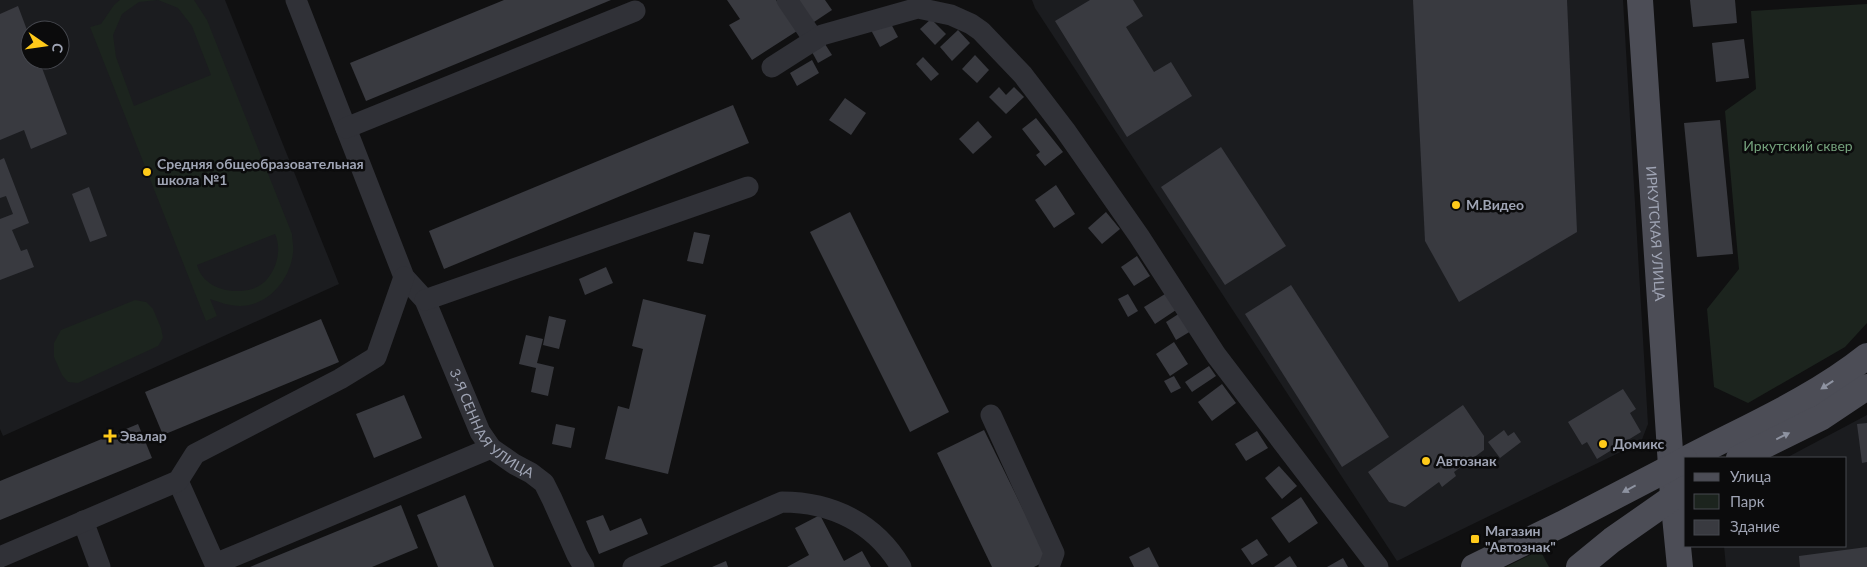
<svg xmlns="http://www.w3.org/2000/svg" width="1867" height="567" font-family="Lato,sans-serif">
<rect width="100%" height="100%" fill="#101011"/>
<g fill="#1b1c1f" fill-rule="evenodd">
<path d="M 0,0 L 225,0 L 339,284 L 3,436 L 0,429 ZM 30,30 L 60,30 L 60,60 L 30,60 Z"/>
<polygon points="1032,0 1623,0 1648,424 1641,442 1397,561 1035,8"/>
<polygon points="1867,415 1867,567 1726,567 1724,546 1846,546 1846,458 1786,458"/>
</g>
<g fill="#1c241e" fill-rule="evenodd">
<path d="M 120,0 L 157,0 L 139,2 L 122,14 L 113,35 L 116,57 L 134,106 L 211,75 L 192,26 L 178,8 L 158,0 L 194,0 L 207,20 L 292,234 C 292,240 294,247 293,253 C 290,280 268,306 240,306 C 229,306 219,302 210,299 L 217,316 L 206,321 L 90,27 L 101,24 L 114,5 ZM 275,234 C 284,253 273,283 252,289 C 231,295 203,288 197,265 Z"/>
<polygon points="1867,4 1867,323 1845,347 1748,403 1714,387 1707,309 1739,269 1725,111 1756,89 1751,11"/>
<polygon points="135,300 146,302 153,309 161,328 163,338 158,346 78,383 68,382 62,375 54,357 54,343 61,330"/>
<polygon points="1540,550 1549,567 1506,567"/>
</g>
<g fill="#393a40">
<polygon points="504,0 611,0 366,101 350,63"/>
<polygon points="727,0 776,0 797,31 752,60 729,25 740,19"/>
<polygon points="796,0 825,0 832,10 811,24"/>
<polygon points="1090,0 1133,0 1143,16 1126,27 1154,72 1171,62 1192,96 1127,137 1055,21"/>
<polygon points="1413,0 1567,0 1577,232 1459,302 1425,241"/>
<polygon points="1690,0 1735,0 1737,23 1693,27"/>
<polygon points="18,6 30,38 30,60 39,60 67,134 31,149 24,130 0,140 0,14"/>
<polygon points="931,19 946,34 935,45 920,29"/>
<polygon points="889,20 898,37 880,47 871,30"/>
<polygon points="958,30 970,43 952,61 940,47"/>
<polygon points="1744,39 1749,78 1716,82 1712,43"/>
<polygon points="825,44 832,55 818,63 812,52"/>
<polygon points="975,55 989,70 977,83 962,69"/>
<polygon points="923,57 939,74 931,81 916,64"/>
<polygon points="812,60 819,73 797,86 790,73"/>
<polygon points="999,87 1006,95 1014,87 1024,97 1006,114 989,97"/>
<polygon points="845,98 866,113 851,135 829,120"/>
<polygon points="733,105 749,143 444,269 429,231"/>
<polygon points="1036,118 1063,152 1045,166 1036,155 1040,152 1022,129"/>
<polygon points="1720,120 1733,254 1697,257 1684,123"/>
<polygon points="978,121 992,137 973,154 959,139"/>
<polygon points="1221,147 1286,246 1225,285 1161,187"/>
<polygon points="4,158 29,223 12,230 21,251 27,249 34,267 0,280 0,219 13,214 6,196 0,198 0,160"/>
<polygon points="1056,185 1075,214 1054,228 1035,200"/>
<polygon points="89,187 107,236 90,242 72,194"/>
<polygon points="850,212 949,412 910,432 810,232"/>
<polygon points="1106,212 1120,229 1102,244 1088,228"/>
<polygon points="694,232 710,235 703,264 687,261"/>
<polygon points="1137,256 1150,276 1134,286 1121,267"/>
<polygon points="606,267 613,283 585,295 579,279"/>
<polygon points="1291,285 1389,437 1342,467 1245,314"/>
<polygon points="1128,294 1138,311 1128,317 1118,299"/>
<polygon points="1165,294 1176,310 1155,324 1144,307"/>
<polygon points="643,299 706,315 668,474 605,459 618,406 629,409 643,349 632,346"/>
<polygon points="1180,313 1191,331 1176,340 1166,322"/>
<polygon points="549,316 566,320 559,349 543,345"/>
<polygon points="321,319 339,362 163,435 145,392"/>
<polygon points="526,335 543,339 537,363 554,367 548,396 531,392 536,368 519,364"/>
<polygon points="1174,342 1188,364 1170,376 1156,354"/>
<polygon points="1209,366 1216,376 1192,392 1185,382"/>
<polygon points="1174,376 1181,388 1171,393 1164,381"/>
<polygon points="1222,384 1236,403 1212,421 1198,402"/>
<polygon points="1623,389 1636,409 1630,413 1641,432 1597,459 1587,442 1582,445 1568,422"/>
<polygon points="404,395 422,438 374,458 356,414"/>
<polygon points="1463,405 1484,436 1484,450 1454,472 1456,476 1442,487 1439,482 1405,507 1389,502 1368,472"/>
<polygon points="1867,423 1867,462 1862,463 1857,424"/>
<polygon points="138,424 152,458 0,520 0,481"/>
<polygon points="556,424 575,428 571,448 552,444"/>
<polygon points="984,430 1048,560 1034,567 992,567 937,453"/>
<polygon points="1504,430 1508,436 1514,432 1521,442 1500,458 1488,442"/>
<polygon points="1257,431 1268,448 1246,461 1235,444"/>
<polygon points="1279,466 1297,486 1282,499 1265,478"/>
<polygon points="465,495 494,567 438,567 417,515"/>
<polygon points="1301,497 1318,523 1289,543 1271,518"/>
<polygon points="401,505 418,548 372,567 250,567"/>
<polygon points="603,515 610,531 641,518 648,534 599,554 586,521"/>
<polygon points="820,515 844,561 862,551 871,567 787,567 809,555 795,528"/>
<polygon points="1257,539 1268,555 1252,565 1241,549"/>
<polygon points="1149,547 1159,567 1134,567 1129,557"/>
<polygon points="1867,547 1867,567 1800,567 1799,556"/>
<polygon points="1290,556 1297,567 1274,567"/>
<polygon points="1343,558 1348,567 1327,567"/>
<polygon points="726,561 728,567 712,567"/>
</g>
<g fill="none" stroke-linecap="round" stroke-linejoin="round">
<g stroke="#303137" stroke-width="21">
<path id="s1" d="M 296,0 L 404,277 L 425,300 L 480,432 L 491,448 L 514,464 L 531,473 L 544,483 L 552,499 L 577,555 L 584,567"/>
<polyline points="787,0 814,40"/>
<polyline points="772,67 822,35 918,8 951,15 971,24 981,31 1023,75 1065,130 1139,236 1216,355 1378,567"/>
<polyline points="346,128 635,11"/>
<polyline points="425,300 748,187"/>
<polyline points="991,415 1054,553 1049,567"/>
<polyline points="178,481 215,564 491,448"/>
<polyline points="83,521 100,567"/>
<polyline points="0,557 178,481 195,454 340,379 376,357 404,277"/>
<path d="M 633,567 L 782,502 C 832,502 875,523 901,567"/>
</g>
<g stroke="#4c4d56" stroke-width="26">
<path id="s2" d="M 1640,0 L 1673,496 L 1680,567"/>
<path d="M 1688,458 C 1749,426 1813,399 1867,356"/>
<polyline points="1739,458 1822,417 1867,387"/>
<polyline points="1474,567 1562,524 1685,460"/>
<polyline points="1579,567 1612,540 1685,489"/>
</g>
</g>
<defs><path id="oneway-solid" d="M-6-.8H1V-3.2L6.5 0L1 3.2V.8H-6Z" transform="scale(1.25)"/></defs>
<g fill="#8e93a1">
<use href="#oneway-solid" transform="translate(1827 385) rotate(147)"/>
<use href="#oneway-solid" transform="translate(1783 436) rotate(-26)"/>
<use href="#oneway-solid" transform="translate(1629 489) rotate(152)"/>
</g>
<g fill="#ffca1a" stroke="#0b0b0c" stroke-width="2">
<circle cx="147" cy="172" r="5"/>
<circle cx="1456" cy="205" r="5"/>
<path d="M107.5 428.5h5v5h5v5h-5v5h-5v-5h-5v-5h5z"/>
<circle cx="1603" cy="444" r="5"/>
<circle cx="1426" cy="461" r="5"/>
<rect x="1470" y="534" width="10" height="10" rx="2.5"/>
</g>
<g text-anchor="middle" stroke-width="5" stroke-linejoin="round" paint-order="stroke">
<g font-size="14" fill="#74a17c" stroke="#0b0b0c">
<text x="1798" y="151">Иркутский сквер</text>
</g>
<g font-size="14" font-weight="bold" fill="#9fa4b4" stroke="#0b0b0c" text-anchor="start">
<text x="157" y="169">Средняя общеобразовательная<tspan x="157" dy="16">школа №1</tspan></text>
<text x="1466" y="210">М.Видео</text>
<text x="120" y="441">Эвалар</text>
<text x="1613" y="449">Домикс</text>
<text x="1436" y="466">Автознак</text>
<text x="1485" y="536">Магазин<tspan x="1485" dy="16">"Автознак"</tspan></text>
</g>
<g font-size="14" fill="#9fa4b4" stroke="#0b0b0c">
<text dy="5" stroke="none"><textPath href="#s2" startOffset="234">ИРКУТСКАЯ УЛИЦА</textPath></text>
<text dy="5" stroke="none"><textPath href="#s1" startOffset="472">3-Я СЕННАЯ УЛИЦА</textPath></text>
</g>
</g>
<rect x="1684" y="457" width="162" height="90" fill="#0b0b0c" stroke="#46484f"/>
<rect x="1694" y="473" width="25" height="8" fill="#4c4d56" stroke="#46484f"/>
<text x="1730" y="482" font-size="15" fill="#9fa4b4">Улица</text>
<rect x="1694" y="494" width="25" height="15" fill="#1c241e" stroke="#46484f"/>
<text x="1730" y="507" font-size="15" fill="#9fa4b4">Парк</text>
<rect x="1694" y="520" width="25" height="15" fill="#393a40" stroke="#46484f"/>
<text x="1730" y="532" font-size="15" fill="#9fa4b4">Здание</text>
<g transform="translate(45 45) rotate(103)"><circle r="24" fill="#0b0b0c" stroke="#46484f"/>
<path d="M0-4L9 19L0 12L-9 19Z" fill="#ffca1a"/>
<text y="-8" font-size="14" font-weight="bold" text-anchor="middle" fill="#9fa4b4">С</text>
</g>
</svg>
